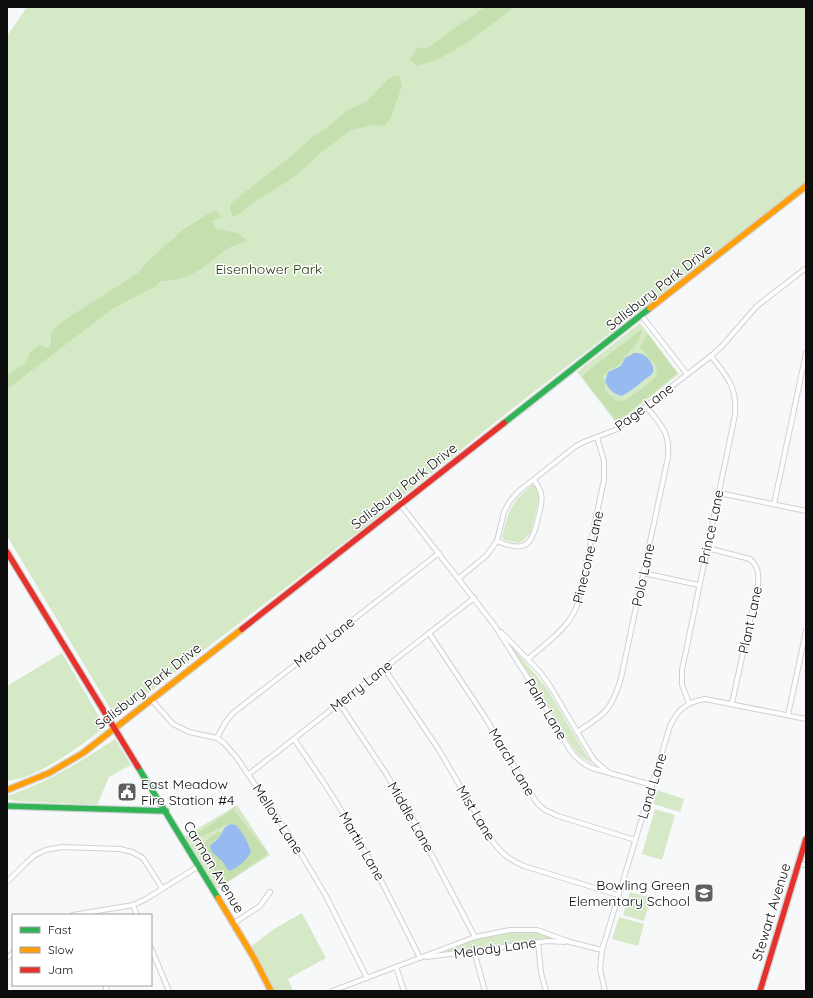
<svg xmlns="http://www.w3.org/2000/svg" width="813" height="998" font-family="Quicksand,sans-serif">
<rect width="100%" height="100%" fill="#f7f8f9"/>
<g fill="#d6e9c6">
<polygon points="27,7 806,7 806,182 517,405 367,525 116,718 7,536 7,36"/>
<polygon points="640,323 679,374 617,424 577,372"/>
<path d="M 532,485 L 536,486 L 539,494 L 539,499 L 531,532 L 523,541 L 518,543 L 504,540 L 502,537 C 509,509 510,504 532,485 Z"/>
<polygon points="513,648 546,687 585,753 593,764 580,756 573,748 539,689 512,649"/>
<path d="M 62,653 L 105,727 C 82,745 56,764 28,776 C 22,778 14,780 7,781 L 7,686 Z"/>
<path d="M 115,739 L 131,765 L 109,777 L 97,805 L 16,801 L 7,799 L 7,796 C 47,783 80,762 115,739 Z"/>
<polygon points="657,790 684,799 680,812 653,804"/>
<polygon points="237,805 270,855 214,891 182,838"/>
<polygon points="655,809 675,815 662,860 642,854"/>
<polygon points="630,892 651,898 644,921 623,915"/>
<polygon points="302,913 326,958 288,979 293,991 271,991 249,948 274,929"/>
<polygon points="619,917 644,924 638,946 612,939"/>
<polygon points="511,931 543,932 565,941 425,956 475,938"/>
</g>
<g fill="#c6dfaf">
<path d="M 485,7 L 514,7 C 489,27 447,61 416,66 L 410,59 L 418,47 L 426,49 Z"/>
<polygon points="399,75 402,86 392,115 385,126 373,125 351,130 317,156 297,175 248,206 240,214 233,217 230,210 231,203 296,152 311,138 330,125 348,110 366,102 389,78"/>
<path d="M 216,211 L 222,217 L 212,221 L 216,229 L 237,233 L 246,240 C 241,245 233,245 227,249 C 203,267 193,280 161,281 L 156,286 L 114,308 L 7,389 L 7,376 L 27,362 L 29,354 L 39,345 L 48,348 L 51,345 L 51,332 L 60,323 L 138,273 L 149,260 L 184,229 L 208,214 Z"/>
<path d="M 642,329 C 639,346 633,346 624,358 C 622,361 621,364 618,365 C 613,369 607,370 603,376 L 606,392 L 617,401 L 626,400 L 648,384 L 656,376 L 657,367 L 640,347 L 648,334 L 677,373 L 617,422 L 583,378 L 584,374 Z"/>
<path d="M 233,809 L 267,852 L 266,855 L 225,884 C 222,882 219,881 217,878 C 216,876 205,847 205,845 C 205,839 214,835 218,832 L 223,832 L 212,844 L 216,856 L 220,859 L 229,871 C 237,869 248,858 251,851 L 250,849 L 231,824 L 226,825 L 194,840 L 192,837 Z"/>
</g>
<g fill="#97baf1">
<path d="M 634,353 C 640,353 646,354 650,361 C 658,374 651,374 643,381 C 636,387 630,391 622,396 C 613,394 609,389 605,382 L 608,372 L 621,366 L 625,358 Z"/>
<path d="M 231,824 L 236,825 C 243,833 247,841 251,851 C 249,858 237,869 229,871 C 226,868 224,863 221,860 C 216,855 211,853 210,846 C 214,842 217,840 220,836 C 224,831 223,826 231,824 Z"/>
</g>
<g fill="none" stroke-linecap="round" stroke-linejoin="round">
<defs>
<g id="street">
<polyline points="642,316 687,374"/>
<polyline points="719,493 806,511"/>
<path d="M 400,504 L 495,626 L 538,694 L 570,750 C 576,758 582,764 592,768 L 652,785"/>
<polyline points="774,504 806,353"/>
<path d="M 497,541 C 525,553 532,546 538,518 C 542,501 545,495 534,480"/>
<path d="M 707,548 L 750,559 C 758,566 759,574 758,585 L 732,703"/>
<polyline points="643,573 699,585"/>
<polyline points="459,578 486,556 497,541 504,512 510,501 519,491 576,446 586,441 615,430 711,356 722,346 757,306 806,268"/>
<polyline points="501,632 540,672 550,686 594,760 608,772"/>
<polyline points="429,633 485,717 528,790 538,804 545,810 558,816 635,840"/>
<path d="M 528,659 C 546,643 568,629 577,606 L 604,480 L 604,461 L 597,437"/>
<path d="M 384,668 L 439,750 L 491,839 C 501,853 508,859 524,866 L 618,895"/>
<polyline points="151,699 173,724 189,732 217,738 224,743 237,758 295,844 326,896 367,978"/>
<polyline points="339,703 387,775 414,821 475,937"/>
<path d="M 689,703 L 682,685 L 682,670 L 735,415 C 737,386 728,378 711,356"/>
<polyline points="788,715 806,631"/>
<path d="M 577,732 C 604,715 612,710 621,678 L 668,457 C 670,431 661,426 646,406"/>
<polyline points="217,738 225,723 233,713 439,553"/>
<path d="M 294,739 C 309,761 324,782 338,805 C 369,854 394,906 420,958"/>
<polyline points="249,774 474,598"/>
<polyline points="798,864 806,865"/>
<polyline points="7,882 26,863 35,855 46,850 62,847 120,849 132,852 143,858 162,888"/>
<polyline points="133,905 137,915"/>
<polyline points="73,915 133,905 146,899 199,866"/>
<polyline points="234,923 260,906 270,892"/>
<polyline points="538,942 541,973 546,991"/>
<polyline points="151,948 169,991"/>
<polyline points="474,951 485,991"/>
<polyline points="427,957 548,941 565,942"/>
<polyline points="7,958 13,953"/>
<polyline points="396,967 404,991"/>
<polyline points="105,985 107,991"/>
<polyline points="332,991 475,937 510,930 537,930 570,942 602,950"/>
<path d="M 605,991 L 600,969 L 602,950 L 670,726 C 678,709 687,702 705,699 L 806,719"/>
</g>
<g id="fast">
<polyline points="504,423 650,308"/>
<polyline points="138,767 218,898"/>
<polyline points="7,806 166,811"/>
</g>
<g id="slow">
<polyline points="650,308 806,186"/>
<polyline points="7,790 49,773 83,753 242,629"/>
<polyline points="218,898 254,958 271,991"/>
</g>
<g id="jam">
<polyline points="7,552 138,767"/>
<polyline points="242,629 504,423"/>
<polyline points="760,991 806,839"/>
</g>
</defs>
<use href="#street" stroke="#d1d1d2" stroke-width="6"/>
<use href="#fast" stroke="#d1d1d2" stroke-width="8"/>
<use href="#slow" stroke="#d1d1d2" stroke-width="8"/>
<use href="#jam" stroke="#d1d1d2" stroke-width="8"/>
<use href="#street" stroke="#fefefe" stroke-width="4"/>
<use href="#fast" stroke="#30b455" stroke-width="5.5"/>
<use href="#slow" stroke="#ff9f0a" stroke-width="5.5"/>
<use href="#jam" stroke="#e5322d" stroke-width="5.5"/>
</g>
<defs>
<symbol id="civic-square" viewBox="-11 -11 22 22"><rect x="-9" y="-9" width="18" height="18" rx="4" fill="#5f5f60" stroke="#fff"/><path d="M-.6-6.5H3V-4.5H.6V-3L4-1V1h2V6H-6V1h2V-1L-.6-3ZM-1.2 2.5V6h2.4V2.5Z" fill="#fff"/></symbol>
<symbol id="school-square" viewBox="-11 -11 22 22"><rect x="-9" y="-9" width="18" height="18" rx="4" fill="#5f5f60" stroke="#fff"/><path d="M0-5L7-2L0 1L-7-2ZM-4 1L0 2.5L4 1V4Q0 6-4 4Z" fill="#fff"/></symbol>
</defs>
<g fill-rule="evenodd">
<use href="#civic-square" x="116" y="781" width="22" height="22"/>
<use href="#school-square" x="693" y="882" width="22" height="22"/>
</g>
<g text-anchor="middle" stroke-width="3" stroke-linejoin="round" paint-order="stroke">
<g font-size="14" fill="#223410" stroke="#fff">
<text x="269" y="274">Eisenhower Park</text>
</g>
<g font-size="14" fill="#0d0d0e" stroke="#fff">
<text transform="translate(659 287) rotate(-38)" y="5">Salisbury Park Drive</text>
<text transform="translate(644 407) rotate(-37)" y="5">Page Lane</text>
<text transform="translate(404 486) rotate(-38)" y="5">Salisbury Park Drive</text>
<text transform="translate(711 527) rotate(-78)" y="5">Prince Lane</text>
<text transform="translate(588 557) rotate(-77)" y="5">Pinecone Lane</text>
<text transform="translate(643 575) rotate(-78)" y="5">Polo Lane</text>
<text transform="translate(750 620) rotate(-78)" y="5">Plant Lane</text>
<text transform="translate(324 642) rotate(-38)" y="5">Mead Lane</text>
<text transform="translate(148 686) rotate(-38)" y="5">Salisbury Park Drive</text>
<text transform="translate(361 686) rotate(-38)" y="5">Merry Lane</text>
<text transform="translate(546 709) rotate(59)" y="5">Palm Lane</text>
<text transform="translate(512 762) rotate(59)" y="5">March Lane</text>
<text transform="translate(652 786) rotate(-73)" y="5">Land Lane</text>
<text transform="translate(476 813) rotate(59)" y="5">Mist Lane</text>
<text transform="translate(411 817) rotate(60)" y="5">Middle Lane</text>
<text transform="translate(278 819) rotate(57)" y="5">Mellow Lane</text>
<text transform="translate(362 846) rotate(60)" y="5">Martin Lane</text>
<text transform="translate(214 867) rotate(59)" y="5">Carman Avenue</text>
<text transform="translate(771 912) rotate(-73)" y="5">Stewart Avenue</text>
<text transform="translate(495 948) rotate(-8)" y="5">Melody Lane</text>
</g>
<g font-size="14" fill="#0d0d0e" stroke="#fff" text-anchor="start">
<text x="141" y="789">East Meadow<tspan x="141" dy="16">Fire Station #4</tspan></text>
<text x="690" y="890" text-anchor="end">Bowling Green<tspan x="690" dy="16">Elementary School</tspan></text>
</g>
</g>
<rect width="813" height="998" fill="none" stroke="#0d0d0e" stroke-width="16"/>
<rect x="12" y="914" width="140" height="72" fill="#ffffff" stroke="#9e9e9f"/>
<rect x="20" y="927" width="20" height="6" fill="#30b455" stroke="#9e9e9f"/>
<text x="48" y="934" font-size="12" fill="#0d0d0e">Fast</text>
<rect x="20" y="947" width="20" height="6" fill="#ff9f0a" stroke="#9e9e9f"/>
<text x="48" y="954" font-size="12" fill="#0d0d0e">Slow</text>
<rect x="20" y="967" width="20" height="6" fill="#e5322d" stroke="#9e9e9f"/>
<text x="48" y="974" font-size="12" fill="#0d0d0e">Jam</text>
</svg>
